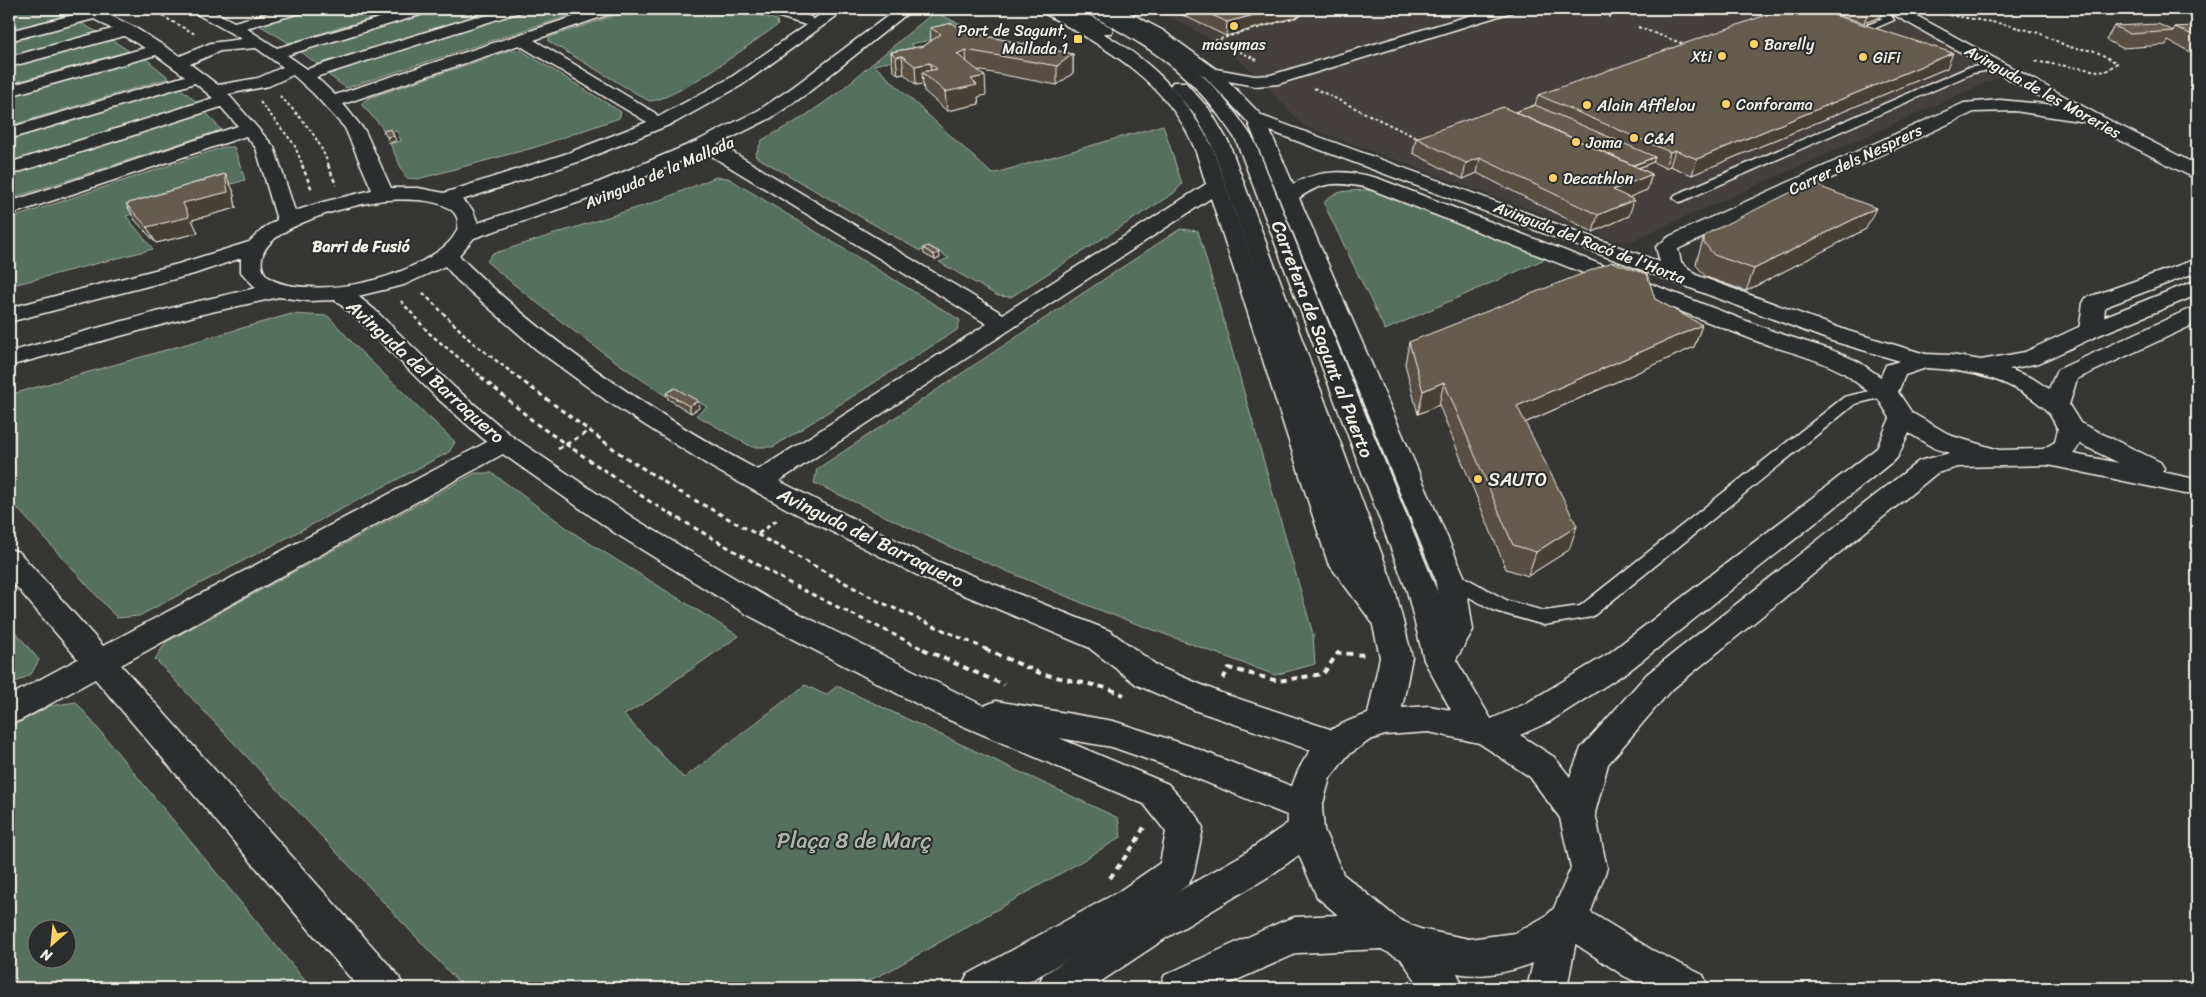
<svg xmlns="http://www.w3.org/2000/svg" width="2206" height="997" font-family="Sriracha,sans-serif">
<rect width="100%" height="100%" fill="#363634"/>
<filter id="ink" filterUnits="userSpaceOnUse"><feTurbulence type="fractalNoise" baseFrequency=".02" numOctaves="2"/><feDisplacementMap in="SourceGraphic" scale="10" xChannelSelector="R" yChannelSelector="G"/><feConvolveMatrix kernelMatrix="1 2 1 2 8 2 1 2 1" color-interpolation-filters="sRGB"/></filter>
<g filter="url(#ink)">
<polygon fill="#44413c" points="1156,9 1898,9 1893,16 2001,76 1632,241 1615,241 1304,126 1251,70 1212,40"/>
<g fill="#556f5e" stroke="#a4b0a3" fill-rule="evenodd">
<polygon points="9,9 91,9 9,30"/>
<polygon points="316,9 403,9 289,43 259,25"/>
<polygon points="439,9 460,9 479,17 320,66 300,51"/>
<polygon points="528,9 589,9 346,88 326,73"/>
<path d="M 634,9 L 736,9 L 777,20 L 778,25 C 752,42 676,101 649,101 L 548,41 L 550,37 Z"/>
<polygon points="934,12 975,31 910,44 925,54 874,65 992,174 1163,125 1182,184 1174,193 1011,297 998,296 939,262 949,258 931,247 920,251 755,156 762,140 802,118 835,95"/>
<polygon points="79,22 99,33 9,58 9,40"/>
<polygon points="109,38 129,51 9,84 9,66"/>
<polygon points="511,50 521,50 621,112 619,118 536,147 418,179 406,178 390,144 401,141 397,131 385,133 381,126 361,104 368,98"/>
<polygon points="144,57 169,78 9,126 9,96"/>
<polygon points="180,88 199,104 9,163 9,140"/>
<polygon points="205,111 221,130 9,199 9,173"/>
<polygon points="224,147 234,147 245,180 126,216 153,249 9,286 9,219"/>
<path d="M 716,177 L 728,178 L 960,320 L 957,330 L 773,447 L 752,447 L 696,415 L 707,407 L 677,389 L 666,396 C 603,354 544,310 487,262 L 492,254 L 655,202 Z"/>
<path d="M 1367,190 L 1383,194 L 1545,259 L 1385,330 L 1324,204 C 1331,189 1353,191 1367,190 Z"/>
<polygon points="1180,229 1198,231 1313,634 1315,664 1275,675 1094,608 957,550 814,483 817,469"/>
<polygon points="291,314 328,316 363,354 455,442 449,452 139,616 117,618 9,499 9,395"/>
<polygon points="475,473 492,473 578,536 739,636 673,682 661,693 624,715 684,778 805,685 826,695 837,686 1118,818 1121,837 1077,864 889,971 853,988 464,988 155,659 166,642"/>
<polygon points="9,624 39,660 31,674 9,686"/>
<path d="M 76,702 L 311,988 L 9,988 L 9,728 L 50,706 ZM 38,930 L 68,930 L 68,960 L 38,960 Z"/>
</g>
<g fill="none" stroke-linecap="round" stroke-linejoin="round">
<defs>
<g id="service">
<polygon points="1621,9 1643,9 1632,14"/>
<polygon points="1860,9 1875,9 1889,13 1894,20 1860,35 1852,35 1852,31 1883,19"/>
<polygon points="1998,63 2002,64 2003,66 2002,68 1973,73 1683,201 1679,202 1673,198 1675,195 1967,68"/>
<polygon points="1886,387 1892,389 1894,392 1892,395 1855,404 1592,617 1544,625 1495,611 1443,583 1441,578 1443,573 1450,571 1457,573 1508,601 1544,611 1580,606 1844,397"/>
</g>
<g id="minor">
<path d="M 97,9 L 121,9 L 119,12 L 109,15 L 134,27 L 180,56 L 211,43 L 242,39 L 193,12 L 191,9 L 209,9 L 234,22 L 283,9 L 306,9 L 304,12 L 246,28 L 277,48 L 410,9 L 433,9 L 430,12 L 287,55 L 307,69 L 500,9 L 523,9 L 520,12 L 316,77 L 335,95 L 597,9 L 618,9 L 616,12 L 534,40 L 655,113 L 658,117 L 730,78 L 806,25 L 763,12 L 761,9 L 784,9 L 811,17 L 813,20 L 828,9 L 846,9 L 742,85 L 676,122 L 581,161 L 462,200 L 472,209 L 478,223 L 595,184 L 697,141 L 759,110 L 793,87 L 897,9 L 913,9 L 805,95 L 771,118 L 717,145 L 724,147 L 1003,314 L 1206,184 C 1202,172 1199,159 1194,147 C 1167,80 1101,45 1042,12 L 1039,9 C 1062,7 1073,17 1092,27 C 1150,59 1180,89 1212,146 L 1356,560 L 1399,613 L 1403,621 L 1399,629 L 1388,632 L 1377,629 L 1328,563 L 1211,198 L 779,481 L 939,562 L 1110,631 L 1159,667 L 1221,693 L 1348,735 L 1353,745 L 1348,755 L 1336,759 L 1197,711 L 1137,685 L 1088,647 L 919,576 L 789,510 L 713,468 L 607,401 L 536,349 L 457,280 L 445,266 L 404,285 L 358,296 L 375,310 L 455,388 L 513,437 L 635,519 L 768,598 L 984,706 L 996,701 L 1113,721 L 1190,746 L 1316,796 L 1322,807 L 1316,818 L 1304,822 L 1166,766 L 1112,747 L 1059,738 L 1168,784 L 1198,817 L 1203,828 L 1194,872 L 1189,884 L 1144,916 L 1018,988 L 961,988 L 967,975 L 1118,892 L 1160,863 L 1166,832 L 1144,804 L 940,716 L 746,614 L 615,533 L 503,454 L 121,665 L 398,975 L 404,988 L 359,988 L 95,679 L 21,720 L 9,724 L 9,696 L 78,659 L 9,578 L 9,549 L 19,552 L 103,646 L 487,442 L 437,398 L 359,320 L 335,300 L 308,301 L 279,297 L 198,315 L 9,366 L 9,352 L 186,304 L 256,288 L 241,272 L 241,258 L 194,274 L 9,322 L 9,308 L 178,264 L 249,242 L 265,227 L 277,220 L 256,148 L 246,136 L 9,215 L 9,202 L 238,126 L 221,107 L 9,175 L 9,163 L 213,98 L 195,83 L 9,139 L 9,128 L 185,76 L 156,55 L 9,96 L 9,86 L 145,48 L 124,36 L 9,67 L 9,57 L 112,29 L 94,19 L 9,41 L 9,31 ZM 519,45 L 647,122 L 568,153 L 444,193 L 418,188 L 391,188 L 365,131 L 343,104 ZM 256,48 L 283,67 L 258,78 L 218,85 L 190,64 L 220,51 ZM 293,75 L 313,93 L 345,128 L 372,190 L 323,202 L 295,211 L 274,147 L 228,94 L 269,86 ZM 708,150 L 710,155 L 987,324 L 758,470 C 672,424 589,370 515,307 C 496,290 476,274 459,255 L 474,238 L 609,192 ZM 384,200 C 403,199 461,196 458,226 C 456,237 446,246 437,252 C 398,279 342,292 295,286 C 285,285 267,281 263,270 C 248,227 358,204 384,200 Z"/>
<path d="M 1103,9 L 1122,9 L 1162,30 L 1216,69 L 1255,76 L 1271,75 L 1492,9 L 1514,9 L 1512,12 L 1278,84 L 1255,86 L 1228,81 L 1262,116 L 1660,262 L 1656,247 L 1670,236 L 1964,103 L 2000,100 L 2055,105 L 1896,16 L 1885,12 L 1883,9 L 1906,10 L 2097,114 L 2197,165 L 2197,178 L 2190,176 L 2085,122 L 2015,111 L 1974,112 L 1678,249 L 1681,262 L 1696,275 L 1848,331 L 1932,356 L 1936,361 L 1932,366 L 1924,368 L 1832,341 L 1270,131 L 1293,184 C 1320,169 1347,170 1377,178 L 1775,332 L 1832,350 L 1859,362 L 1895,387 L 1898,392 L 1895,397 C 1874,403 1859,382 1842,372 C 1816,358 1786,351 1759,342 L 1365,187 C 1337,182 1323,181 1299,198 L 1465,578 L 1473,630 L 1451,668 L 1440,672 L 1429,668 L 1424,660 L 1443,629 L 1435,578 L 1248,122 L 1205,77 L 1150,36 L 1106,12 Z"/>
<polygon points="2197,259 2197,272 2105,307 2103,330 2099,335 2091,337 2083,335 2079,330 2083,303 2086,298"/>
<polygon points="2071,421 2080,423 2160,462 2164,468 2162,472 2195,479 2197,487 2195,491 2185,494 2039,463 2035,457 2039,451 2048,449 2119,463 2062,435 2058,429 2062,423"/>
<polygon points="1569,902 1582,907 1652,950 1703,975 1709,988 1649,988 1624,976 1556,931 1550,919 1556,907"/>
</g>
<g id="tertiary">
<polygon points="1058,9 1077,9 1111,27 1113,30 1111,33 1099,33 1061,12"/>
<path d="M 1082,9 C 1104,8 1114,15 1132,25 C 1189,56 1219,87 1254,140 L 1437,591 L 1456,660 L 1491,719 L 1525,704 L 1608,654 L 1877,448 L 1890,418 L 1874,392 L 1886,365 L 1924,354 L 1951,355 L 1981,360 L 2025,352 L 2083,325 L 2197,280 L 2197,295 L 2099,335 L 2039,363 L 2009,369 L 2032,378 L 2049,389 L 2057,370 L 2189,309 L 2197,307 L 2197,323 L 2077,379 L 2069,405 L 2084,429 C 2079,453 2072,459 2048,465 L 1958,467 L 1937,473 L 1669,692 L 1608,764 L 1595,813 L 1607,868 L 1588,919 L 1582,931 L 1577,936 L 1567,988 L 1527,988 L 1533,963 C 1511,972 1480,978 1457,973 L 1464,988 L 1421,988 L 1401,959 L 1381,949 L 1298,953 L 1219,988 L 1159,988 L 1165,975 L 1281,922 L 1295,917 L 1338,915 L 1317,897 L 1299,855 L 1268,877 L 1163,940 L 1091,988 L 1037,988 L 1043,975 L 1135,916 L 1242,855 L 1288,823 C 1285,791 1300,759 1323,736 C 1335,725 1353,719 1368,714 L 1380,657 L 1365,590 L 1211,143 L 1195,115 L 1170,86 L 1173,82 L 1185,82 L 1209,109 L 1229,143 L 1395,590 L 1412,657 L 1402,708 L 1429,706 L 1451,710 L 1424,660 L 1407,591 L 1236,140 C 1193,73 1154,49 1085,12 ZM 1926,368 C 1968,370 2013,379 2045,409 C 2051,414 2054,423 2058,429 L 2055,442 L 2043,449 L 1999,450 L 1952,436 L 1912,413 L 1898,392 L 1905,375 ZM 1909,433 L 1934,448 L 1950,453 L 1919,461 L 1647,674 L 1581,748 L 1570,777 L 1554,757 L 1520,735 L 1549,722 L 1630,670 L 1897,458 ZM 1429,732 L 1479,743 L 1530,777 L 1560,818 L 1571,868 L 1554,908 L 1546,916 L 1515,933 L 1469,939 L 1420,929 L 1398,919 L 1343,874 L 1324,830 L 1322,807 L 1330,778 L 1348,755 L 1370,740 L 1385,735 Z"/>
</g>
</defs>
<use href="#service" stroke="#f4f1e8" stroke-width="3"/>
<use href="#minor" stroke="#f4f1e8" stroke-width="3"/>
<use href="#tertiary" stroke="#f4f1e8" stroke-width="3"/>
<g stroke="#f4f1e8" stroke-width="2" stroke-dasharray="3 2.5" stroke-linecap="butt">
<polyline points="1588,9 1611,17"/>
<polyline points="153,11 195,34"/>
<polyline points="141,15 161,9"/>
<polyline points="1949,15 2003,24 2039,33 2069,47 2095,51 2117,63 2105,72 2033,61"/>
<polyline points="1638,27 1686,45"/>
<polyline points="1257,60 1216,40 1300,16 1297,14"/>
<polyline points="1314,88 1419,139"/>
<path d="M 280,96 C 303,120 317,134 329,166"/>
<polyline points="260,102 294,144 303,166"/>
</g>
<g stroke="#f4f1e8" stroke-width="2.5" stroke-dasharray="4 3" stroke-linecap="butt">
<polyline points="302,165 312,190"/>
<polyline points="328,165 336,185"/>
<polyline points="423,293 472,342 519,378"/>
<polyline points="401,301 429,333 483,378"/>
</g>
<g stroke="#f4f1e8" stroke-width="3" stroke-dasharray="5 4" stroke-linecap="butt">
<polyline points="481,377 538,425 652,503 791,584 925,650"/>
<polyline points="517,377 622,455 680,492 878,601 988,650"/>
<polyline points="558,449 589,431"/>
<polyline points="758,534 777,520"/>
</g>
<g stroke="#f4f1e8" stroke-width="4" stroke-dasharray="6 5" stroke-linecap="butt">
<polyline points="923,649 1004,685"/>
<polyline points="985,649 1042,674 1107,688 1124,695"/>
<polyline points="1223,679 1229,668 1278,681 1323,674 1338,653 1365,655"/>
<polyline points="1110,878 1136,842 1144,827"/>
<polyline points="941,988 948,984"/>
</g>
<use href="#service" fill="#2a2d2e" fill-rule="evenodd"/>
<use href="#minor" fill="#2a2d2e" fill-rule="evenodd"/>
<use href="#tertiary" fill="#2a2d2e" fill-rule="evenodd"/>
</g>
<g fill="#584f42" stroke="#f4f1e8">
<polygon points="460,9 504,9 479,17"/>
<polygon points="1170,9 1301,9 1300,16 1226,36"/>
<polygon points="1819,9 1884,9 1880,17 1864,23"/>
<polygon points="2114,26 2173,31 2175,27 2197,26 2197,55 2168,41 2166,45 2122,48 2106,40"/>
<polygon points="930,28 966,32 1073,54 1073,73 1057,85 977,70 986,95 978,97 979,104 947,111 924,91 923,84 916,85 904,74 898,75 893,70 891,52 924,46 931,41"/>
<polygon points="1947,68 1692,175 1670,166 1665,168 1653,162 1639,168 1652,174 1647,190 1629,197 1629,216 1593,232 1477,173 1463,179 1413,153 1416,138 1515,112 1535,105 1538,95"/>
<polygon points="225,174 233,190 236,208 192,220 198,233 156,243 135,220 126,204"/>
<polygon points="1866,229 1746,291 1706,277 1696,265 1697,259 1704,237"/>
<polygon points="923,248 940,258 935,260 924,254"/>
<polygon points="1655,299 1702,325 1694,347 1525,423 1569,550 1528,576 1506,569 1439,405 1418,414 1405,364 1409,342"/>
<polygon points="666,393 699,408 691,413 668,399"/>
</g>
<g fill="#474036" stroke="#f4f1e8">
<polygon points="477,9 504,9 479,17"/>
<polygon points="1277,9 1301,9 1300,16 1226,36 1227,22"/>
<polygon points="1869,9 1884,9 1880,17 1864,23"/>
<polygon points="966,50 967,68 957,54"/>
<polygon points="1953,53 1947,68 1692,175 1697,159"/>
<polygon points="1073,54 1073,73 1057,85 1057,66"/>
<polygon points="902,56 904,74 898,75 896,57"/>
<polygon points="930,63 932,81 922,72 923,84 916,85 915,66"/>
<polygon points="985,76 986,95 978,97 979,104 947,111 945,92 971,79"/>
<polygon points="394,136 396,141 389,143 387,137"/>
<polygon points="1675,150 1670,166 1665,168 1670,152"/>
<polygon points="1655,157 1653,162 1618,176 1620,171"/>
<polygon points="1480,158 1477,173 1463,179 1466,163"/>
<polygon points="225,174 233,190 236,208 192,220 198,233 156,243 147,227 183,203"/>
<polygon points="1652,174 1647,190 1608,206 1613,190"/>
<polygon points="1634,200 1629,216 1593,232 1598,215"/>
<polygon points="1876,208 1866,229 1746,291 1754,269"/>
<polygon points="939,252 940,258 935,260 934,255"/>
<polygon points="1702,325 1694,347 1511,429 1517,406"/>
<polygon points="1444,382 1439,405 1418,414 1423,391"/>
<polygon points="698,401 699,408 691,413 689,406"/>
<polygon points="1577,526 1569,550 1528,576 1536,552"/>
</g>
<g fill="#665c4d" stroke="#f4f1e8">
<polygon points="1199,9 1277,9 1227,22"/>
<polygon points="1783,9 1815,9 1953,53 1697,159 1675,150 1670,152 1538,95"/>
<polygon points="952,23 966,32 1073,54 1057,66 966,50 957,54 985,76 971,79 977,85 945,92 922,72 937,69 930,63 915,66 902,56 896,57 891,52 924,46 941,34 930,28"/>
<polygon points="2158,24 2174,31 2130,34 2114,26"/>
<polygon points="2197,26 2197,37 2175,27"/>
<polygon points="1535,105 1655,157 1633,165 1515,112"/>
<polygon points="1503,107 1652,174 1613,190 1634,200 1598,215 1480,158 1466,163 1416,138"/>
<polygon points="391,129 394,136 387,137 383,131"/>
<polygon points="225,174 228,192 183,203 189,217 147,227 126,204"/>
<polygon points="1810,183 1876,208 1754,269 1714,255 1704,243 1704,237 1710,232"/>
<polygon points="928,246 939,252 934,255 923,248"/>
<polygon points="1612,262 1647,274 1655,299 1702,325 1517,406 1577,526 1536,552 1513,545 1444,382 1423,391 1409,342"/>
<polygon points="675,388 698,401 689,406 666,393"/>
</g>
</g>
<g fill="#ffd166" stroke="#2a2d2e" stroke-width="2">
<circle cx="1234" cy="26" r="5"/>
<rect x="1073" y="34" width="10" height="10" rx="2.5"/>
<circle cx="1754" cy="44" r="5"/>
<circle cx="1722" cy="56" r="5"/>
<circle cx="1863" cy="57" r="5"/>
<circle cx="1726" cy="104" r="5"/>
<circle cx="1587" cy="105" r="5"/>
<circle cx="1634" cy="138" r="5"/>
<circle cx="1576" cy="142" r="5"/>
<circle cx="1553" cy="178" r="5"/>
<circle cx="1478" cy="479" r="5"/>
</g>
<g text-anchor="middle" stroke-width="4" stroke-linejoin="round" paint-order="stroke">
<g font-size="16" fill="#f4f1e8" stroke="#2a2d2e" text-anchor="start">
<text x="1068" y="36" text-anchor="end">Port de Sagunt,<tspan x="1068" dy="18">Mallada 1</tspan></text>
<text x="1234" y="50" text-anchor="middle">masymas</text>
<text x="1764" y="50">Barelly</text>
<text x="1712" y="62" text-anchor="end">Xti</text>
<text x="1873" y="63">GiFi</text>
<text x="1736" y="110">Conforama</text>
<text x="1597" y="111">Alain Afflelou</text>
<text x="1644" y="144">C&amp;A</text>
<text x="1586" y="148">Joma</text>
<text x="1563" y="184">Decathlon</text>
</g>
<g font-size="16" fill="#f4f1e8" stroke="#2a2d2e">
<text transform="translate(2043 91) rotate(29)" y="6">Avinguda de les Moreries</text>
<text transform="translate(1855 159) rotate(-25)" y="6">Carrer dels Nesprers</text>
<text transform="translate(659 172) rotate(-23)" y="6">Avinguda de la Mallada</text>
<text transform="translate(1590 242) rotate(21)" y="6">Avinguda del Racó de l'Horta</text>
</g>
<g font-size="16" font-weight="bold" fill="#f4f1e8" stroke="#2a2d2e">
<text x="361" y="252">Barri de Fusió</text>
</g>
<g font-size="19" fill="#f4f1e8" stroke="#2a2d2e">
<text transform="translate(1323 339) rotate(69)" y="7">Carretera de Sagunt al Puerto</text>
<text transform="translate(426 371) rotate(42)" y="7">Avinguda del Barraquero</text>
<text transform="translate(871 537) rotate(26)" y="7">Avinguda del Barraquero</text>
</g>
<g font-size="19" fill="#f4f1e8" stroke="#2a2d2e" text-anchor="start">
<text x="1488" y="486">SAUTO</text>
</g>
<g font-size="22" fill="#acb6aa" stroke="#2a2d2e">
<text x="854" y="848">Plaça 8 de Març</text>
</g>
</g>
<rect width="2206" height="997" fill="none" stroke="#2a2d2e" stroke-width="30"/>
<rect x="15" y="15" width="2176" height="967" fill="none" stroke="#f4f1e8" stroke-width="2" filter="url(#ink)"/>
<g transform="translate(52 944) rotate(207)"><circle r="24" fill="#2a2d2e" stroke="#7b7b78"/>
<path d="M0-4L9 19L0 12L-9 19Z" fill="#ffd166"/>
<text y="-8" font-size="14" font-weight="bold" text-anchor="middle" fill="#f4f1e8">N</text>
</g>
</svg>
